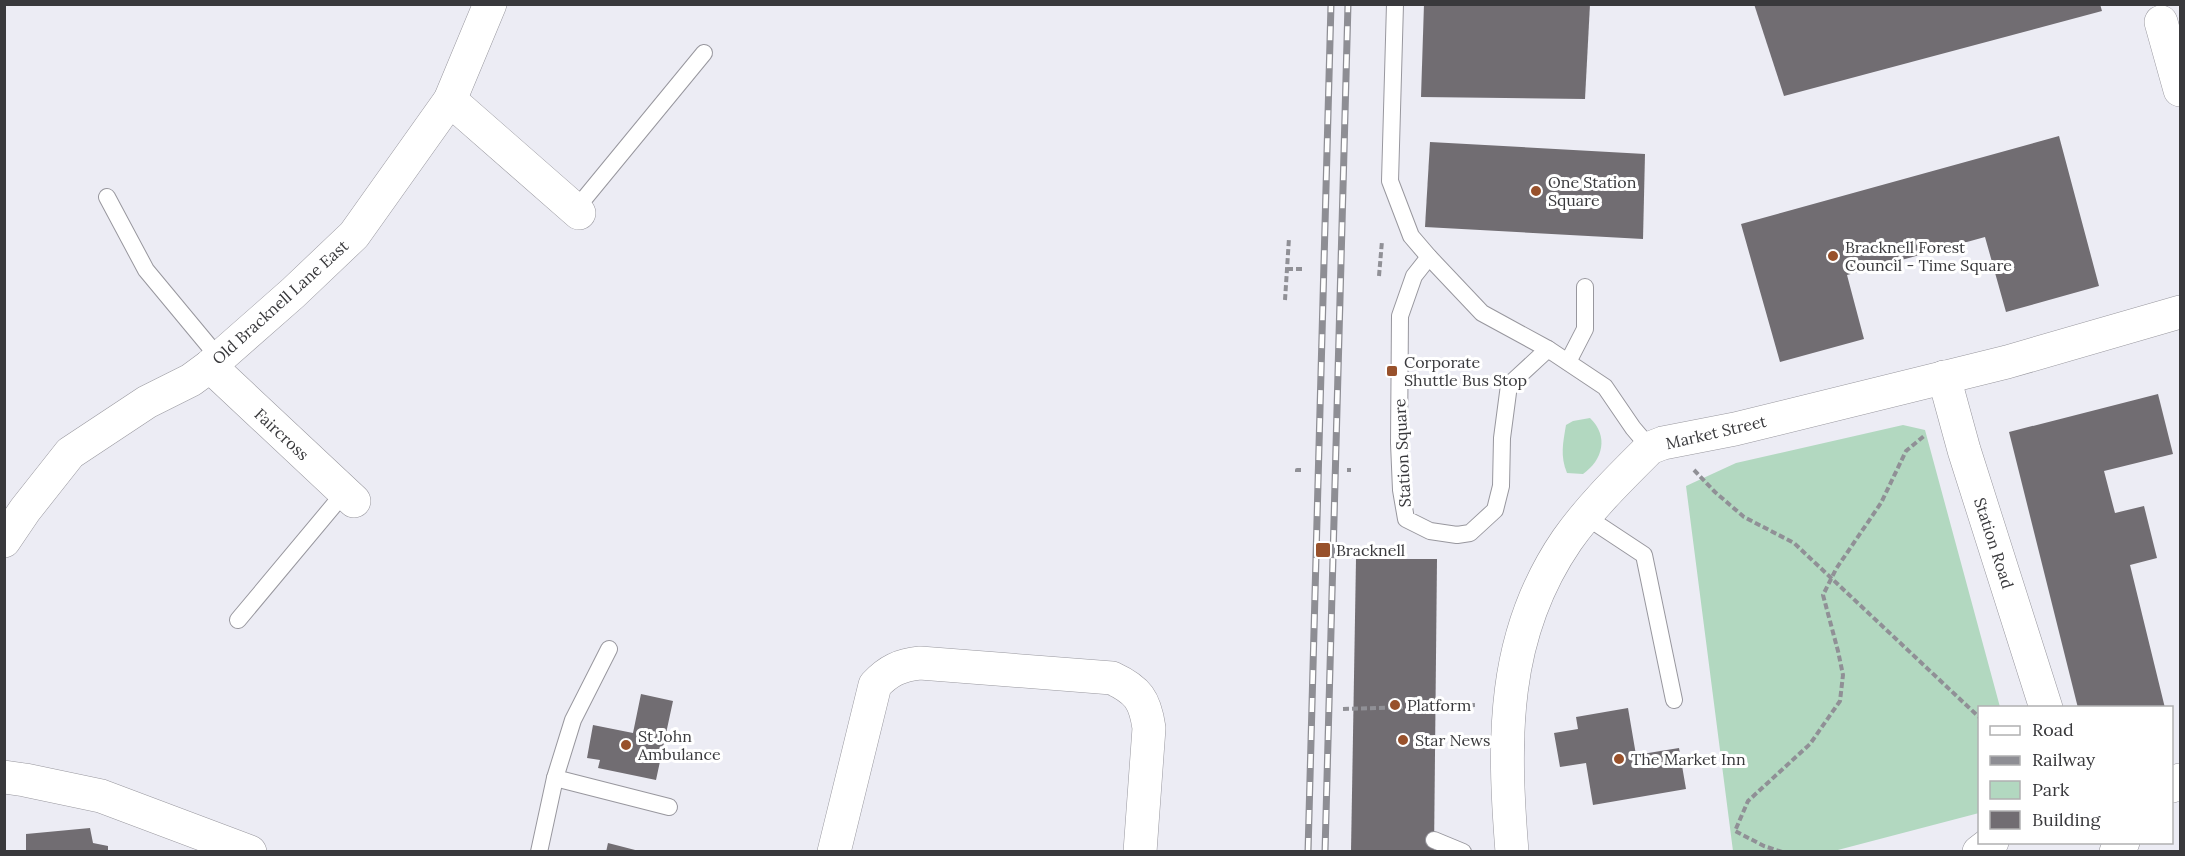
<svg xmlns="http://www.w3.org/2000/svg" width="2185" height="856" font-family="Lora,serif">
<rect width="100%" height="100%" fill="#ececf4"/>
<g fill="#b2d8c0">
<path d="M 1590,418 C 1609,436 1603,460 1583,474 L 1567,473 C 1560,456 1563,443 1566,425 L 1573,421 Z"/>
<polygon points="1903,425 1925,430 2000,707 1980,708 1979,813 1834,851 1733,851 1686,486 1736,463"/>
</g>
<g fill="#716d72">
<polygon points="1424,4 1590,4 1585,99 1421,97"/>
<polygon points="1754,4 2100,4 2102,11 1784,96"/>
<polygon points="2059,136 2099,286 2006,312 1985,237 1847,275 1864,339 1780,362 1741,224"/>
<polygon points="1430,142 1645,154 1643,239 1425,227"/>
<polygon points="2158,394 2173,454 2104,471 2115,513 2144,506 2157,558 2130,565 2165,708 2078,708 2009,432"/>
<polygon points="1356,559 1437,559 1434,852 1351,852"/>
<polygon points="641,694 673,701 656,780 598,768 600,760 587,758 593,725 633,733"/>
<polygon points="1628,708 1636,755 1679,748 1686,789 1593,805 1586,763 1560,767 1554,733 1578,729 1576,717"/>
<polygon points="90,828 93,843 108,846 108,852 26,852 26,834"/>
<polygon points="608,843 639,851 639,852 606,852"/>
</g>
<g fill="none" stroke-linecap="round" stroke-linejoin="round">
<defs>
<g id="lane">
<polyline points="1395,4 1390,181 1411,236 1429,257 1482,313 1548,349 1605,387 1633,428 1650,448"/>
<polyline points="107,197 146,270 219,358"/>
<polyline points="575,210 704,53"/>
<polyline points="1429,257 1414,276 1400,316 1399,443 1401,490 1406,519 1430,531 1457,535 1470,533 1495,510 1501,486 1502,438 1509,385 1548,349"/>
<polyline points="1568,362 1585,329 1585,287"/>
<polyline points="1585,516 1644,555 1674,700"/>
<polyline points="238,620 344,493"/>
<polyline points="555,778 669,807"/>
<polyline points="1434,840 1463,852"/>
<polyline points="539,852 555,778 573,720 609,649"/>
</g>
<g id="street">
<polyline points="2161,22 2180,90"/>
<polyline points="450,100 579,213"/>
<polyline points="210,366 354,501"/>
<polyline points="1944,377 1964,450 2046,708"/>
<polyline points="4,541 25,510 70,453 147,402 191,380 210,366 293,293 354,235 450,100 490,4"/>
<polyline points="4,777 25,780 101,796 250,852"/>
<path d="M 834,852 L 875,685 C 888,671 900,665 920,663 L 1112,678 C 1138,690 1145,700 1149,728 L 1140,852"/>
<polyline points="1979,852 1992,842"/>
</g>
<g id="secondary">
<polyline points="2172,786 2180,780"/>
<path d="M 1512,852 C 1503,740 1501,636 1567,540 C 1591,506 1621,477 1650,448 L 1663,443 L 1735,429 L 2007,362 L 2180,312"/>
<polyline points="2116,852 2123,842"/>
</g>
</defs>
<use href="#lane" stroke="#98979e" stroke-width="18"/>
<use href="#street" stroke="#98979e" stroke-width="34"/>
<use href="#secondary" stroke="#98979e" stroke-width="34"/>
<g stroke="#909096" stroke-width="4" stroke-dasharray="6 3" stroke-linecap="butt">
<polyline points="1287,269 1305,269"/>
<polyline points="1379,276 1382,241"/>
<polyline points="1285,300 1289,238"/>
<polyline points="1349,468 1349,472"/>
<polyline points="1694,470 1715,492 1744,517 1794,543 1980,718"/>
<polyline points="1297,472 1297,470 1301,470"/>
<polyline points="1343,709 1477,705"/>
<polyline points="1782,852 1764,846 1735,831 1748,801 1810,744 1840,701 1843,675 1838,651 1823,595 1836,569 1881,503 1906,451 1924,436"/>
</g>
<use href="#lane" stroke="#fff" stroke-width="16"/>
<use href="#street" stroke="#fff" stroke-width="33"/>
<use href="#secondary" stroke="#fff" stroke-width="33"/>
<defs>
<g id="rail">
<polyline points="1308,852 1331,4"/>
<polyline points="1325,852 1348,4"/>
</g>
</defs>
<use href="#rail" stroke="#8e8e94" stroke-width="7"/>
<use href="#rail" stroke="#fff" stroke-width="4.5" stroke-dasharray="14" stroke-linecap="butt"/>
</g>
<g fill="#98512b" stroke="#fff" stroke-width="2">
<circle cx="1536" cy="191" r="6"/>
<circle cx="1833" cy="256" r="6"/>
<rect x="1386" y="365" width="12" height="12" rx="3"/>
<rect x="1315" y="542" width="16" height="16" rx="3"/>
<circle cx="1395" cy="705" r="6"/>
<circle cx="1403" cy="740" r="6"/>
<circle cx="626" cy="745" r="6"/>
<circle cx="1619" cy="759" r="6"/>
</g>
<g text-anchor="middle" stroke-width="6" stroke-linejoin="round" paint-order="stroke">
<g font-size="16" fill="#39393c" stroke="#fff" text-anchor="start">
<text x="1548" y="188">One Station<tspan x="1548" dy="18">Square</tspan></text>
<text x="1845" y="253">Bracknell Forest<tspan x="1845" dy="18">Council - Time Square</tspan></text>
<text x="1404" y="368">Corporate<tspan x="1404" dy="18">Shuttle Bus Stop</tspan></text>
<text x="1336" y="556">Bracknell</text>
<text x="1407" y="711">Platform</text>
<text x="638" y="742">St John<tspan x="638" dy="18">Ambulance</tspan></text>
<text x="1415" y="746">Star News</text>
<text x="1631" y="765">The Market Inn</text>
</g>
<g font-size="16" fill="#39393c" stroke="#fff">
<text transform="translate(280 302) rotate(-42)" y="6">Old Bracknell Lane East</text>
<text transform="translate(1716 432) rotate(-13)" y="6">Market Street</text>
<text transform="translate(282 434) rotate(43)" y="6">Faircross</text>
<text transform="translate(1402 453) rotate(-93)" y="6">Station Square</text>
<text transform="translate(1994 543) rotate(72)" y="6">Station Road</text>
</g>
</g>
<rect width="2185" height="856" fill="none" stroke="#39393c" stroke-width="12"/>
<rect x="1978" y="706" width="195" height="138" fill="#ffffff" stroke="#b0b0b1" stroke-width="1.5"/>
<rect x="1990" y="726" width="30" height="9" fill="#ffffff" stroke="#b0b0b1" stroke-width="1.5"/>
<text x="2032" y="736" font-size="18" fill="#39393c">Road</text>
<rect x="1990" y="756" width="30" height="9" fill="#8e8e94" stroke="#b0b0b1" stroke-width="1.5"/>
<text x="2032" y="766" font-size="18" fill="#39393c">Railway</text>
<rect x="1990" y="781" width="30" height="18" fill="#b2d8c0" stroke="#b0b0b1" stroke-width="1.5"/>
<text x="2032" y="796" font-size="18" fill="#39393c">Park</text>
<rect x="1990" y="811" width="30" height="18" fill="#716d72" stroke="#b0b0b1" stroke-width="1.5"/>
<text x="2032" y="826" font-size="18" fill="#39393c">Building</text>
</svg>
